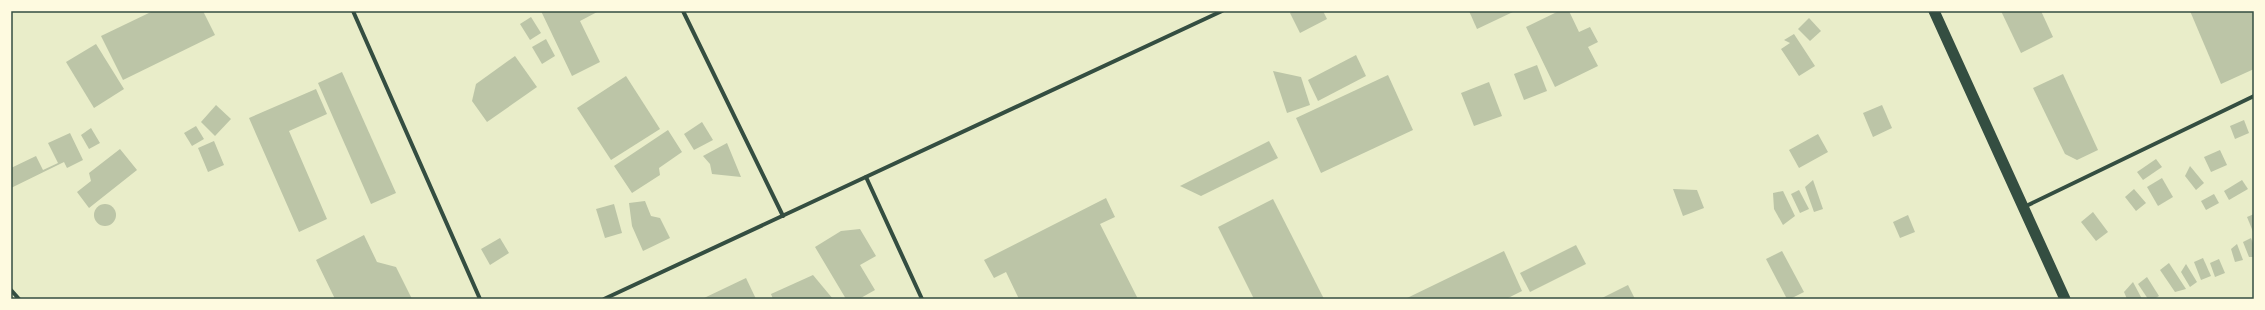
<svg xmlns="http://www.w3.org/2000/svg" width="2265" height="310" font-family="'IBM Plex Sans',sans-serif">
<rect width="100%" height="100%" fill="#e9edc9"/>
<g fill="#bcc5a7">
<polygon points="153,11 203,11 215,35 123,80 101,36"/>
<polygon points="541,11 599,11 580,21 600,62 572,76"/>
<polygon points="1293,11 1323,11 1327,19 1300,33 1290,13"/>
<polygon points="1469,11 1515,11 1477,29"/>
<polygon points="1559,11 1569,11 1579,32 1590,27 1598,42 1588,47 1598,66 1555,87 1526,27"/>
<polygon points="2001,11 2041,11 2053,37 2021,53"/>
<polygon points="2190,11 2254,11 2254,69 2221,84"/>
<polygon points="531,17 541,33 530,40 520,24"/>
<polygon points="1809,18 1821,31 1810,41 1798,29"/>
<polygon points="1794,34 1815,66 1799,76 1781,49 1790,43 1784,40"/>
<polygon points="546,39 555,56 542,64 532,47"/>
<polygon points="96,44 124,89 94,108 66,62"/>
<polygon points="1356,55 1366,76 1318,101 1308,80"/>
<polygon points="515,56 537,87 487,122 472,101 476,84"/>
<polygon points="1537,65 1547,91 1524,100 1514,74"/>
<polygon points="1273,71 1301,77 1310,105 1287,113"/>
<polygon points="342,72 396,193 371,204 318,83"/>
<polygon points="2063,74 2098,150 2077,160 2065,154 2033,88"/>
<polygon points="1388,75 1413,130 1321,173 1296,118"/>
<polygon points="626,76 660,129 611,160 577,108"/>
<polygon points="1489,82 1502,116 1474,126 1461,93"/>
<polygon points="316,89 327,114 289,131 327,219 299,232 249,118"/>
<polygon points="216,105 231,119 215,136 201,122"/>
<polygon points="1882,105 1892,128 1873,137 1863,113"/>
<polygon points="2244,120 2249,133 2235,139 2230,126"/>
<polygon points="702,122 713,140 694,150 684,134"/>
<polygon points="196,126 204,139 192,146 184,133"/>
<polygon points="91,128 100,143 89,149 81,135"/>
<polygon points="668,130 682,152 659,168 660,175 632,193 614,166"/>
<polygon points="70,133 83,160 67,168 64,162 11,188 11,168 36,156 43,170 58,163 48,143"/>
<polygon points="1818,134 1828,152 1799,168 1789,150"/>
<polygon points="214,141 224,165 208,172 198,148"/>
<polygon points="1269,141 1278,158 1201,196 1180,186"/>
<polygon points="727,143 741,177 712,174 710,164 703,156"/>
<polygon points="120,149 137,170 89,208 77,192 91,181 89,173"/>
<polygon points="2220,150 2227,165 2211,172 2204,157"/>
<polygon points="2156,159 2162,167 2143,180 2137,172"/>
<polygon points="2190,166 2204,183 2196,190 2185,176"/>
<polygon points="2162,178 2173,197 2158,206 2147,187"/>
<polygon points="1813,180 1823,209 1814,212 1805,187"/>
<polygon points="2242,180 2248,189 2229,200 2224,191"/>
<polygon points="1673,189 1697,190 1704,208 1683,216"/>
<polygon points="2134,189 2146,203 2136,211 2125,197"/>
<polygon points="1799,190 1809,209 1800,213 1791,194"/>
<polygon points="1783,191 1795,216 1783,225 1774,209 1773,193"/>
<polygon points="2214,194 2219,203 2206,210 2201,201"/>
<polygon points="1106,198 1115,217 1100,224 1138,299 1019,299 1006,272 994,278 984,260"/>
<polygon points="1273,199 1324,299 1254,299 1218,227"/>
<polygon points="645,201 651,216 660,218 670,238 643,251 632,226 629,203"/>
<circle cx="105" cy="215" r="11"/>
<polygon points="614,204 622,233 605,238 596,209"/>
<polygon points="2093,212 2108,232 2096,241 2081,222"/>
<polygon points="2254,214 2254,234 2247,217"/>
<polygon points="1908,215 1915,232 1900,238 1893,222"/>
<polygon points="860,229 876,256 860,265 875,290 859,299 846,299 815,247 841,231"/>
<polygon points="364,235 377,262 396,267 412,299 335,299 316,260"/>
<polygon points="500,238 509,253 490,265 481,249"/>
<polygon points="2251,238 2254,246 2254,257 2249,257 2243,242"/>
<polygon points="2237,244 2243,260 2235,262 2231,249"/>
<polygon points="1576,245 1586,264 1530,292 1520,273"/>
<polygon points="1504,251 1522,291 1506,299 1405,299"/>
<polygon points="1782,251 1804,292 1790,299 1787,299 1766,259"/>
<polygon points="2203,258 2211,276 2201,280 2194,262"/>
<polygon points="2219,259 2225,273 2215,277 2210,263"/>
<polygon points="2169,263 2186,289 2175,292 2160,270"/>
<polygon points="2186,264 2197,282 2190,287 2181,272"/>
<polygon points="813,275 833,299 773,299 771,294"/>
<polygon points="2147,277 2159,296 2154,299 2148,299 2138,284"/>
<polygon points="746,278 756,299 702,299"/>
<polygon points="2133,282 2142,299 2127,299 2124,292"/>
<polygon points="1628,285 1635,299 1600,299"/>
</g>
<g fill="none" stroke-linecap="round" stroke-linejoin="round">
<g stroke="#344e41" stroke-width="4">
<polyline points="353,11 480,299"/>
<polyline points="683,11 783,216"/>
<polyline points="866,177 922,299"/>
<polyline points="2024,207 2254,96"/>
<polyline points="11,290 19,299"/>
<polyline points="604,299 1222,11"/>
</g>
<polyline stroke="#344e41" stroke-width="11" points="1934,11 2065,299"/>
</g>
<rect width="2265" height="310" fill="none" stroke="#fefae0" stroke-width="24"/>
<rect x="12" y="12" width="2241" height="286" fill="none" stroke="#344e41" stroke-width="1.5"/>
</svg>
